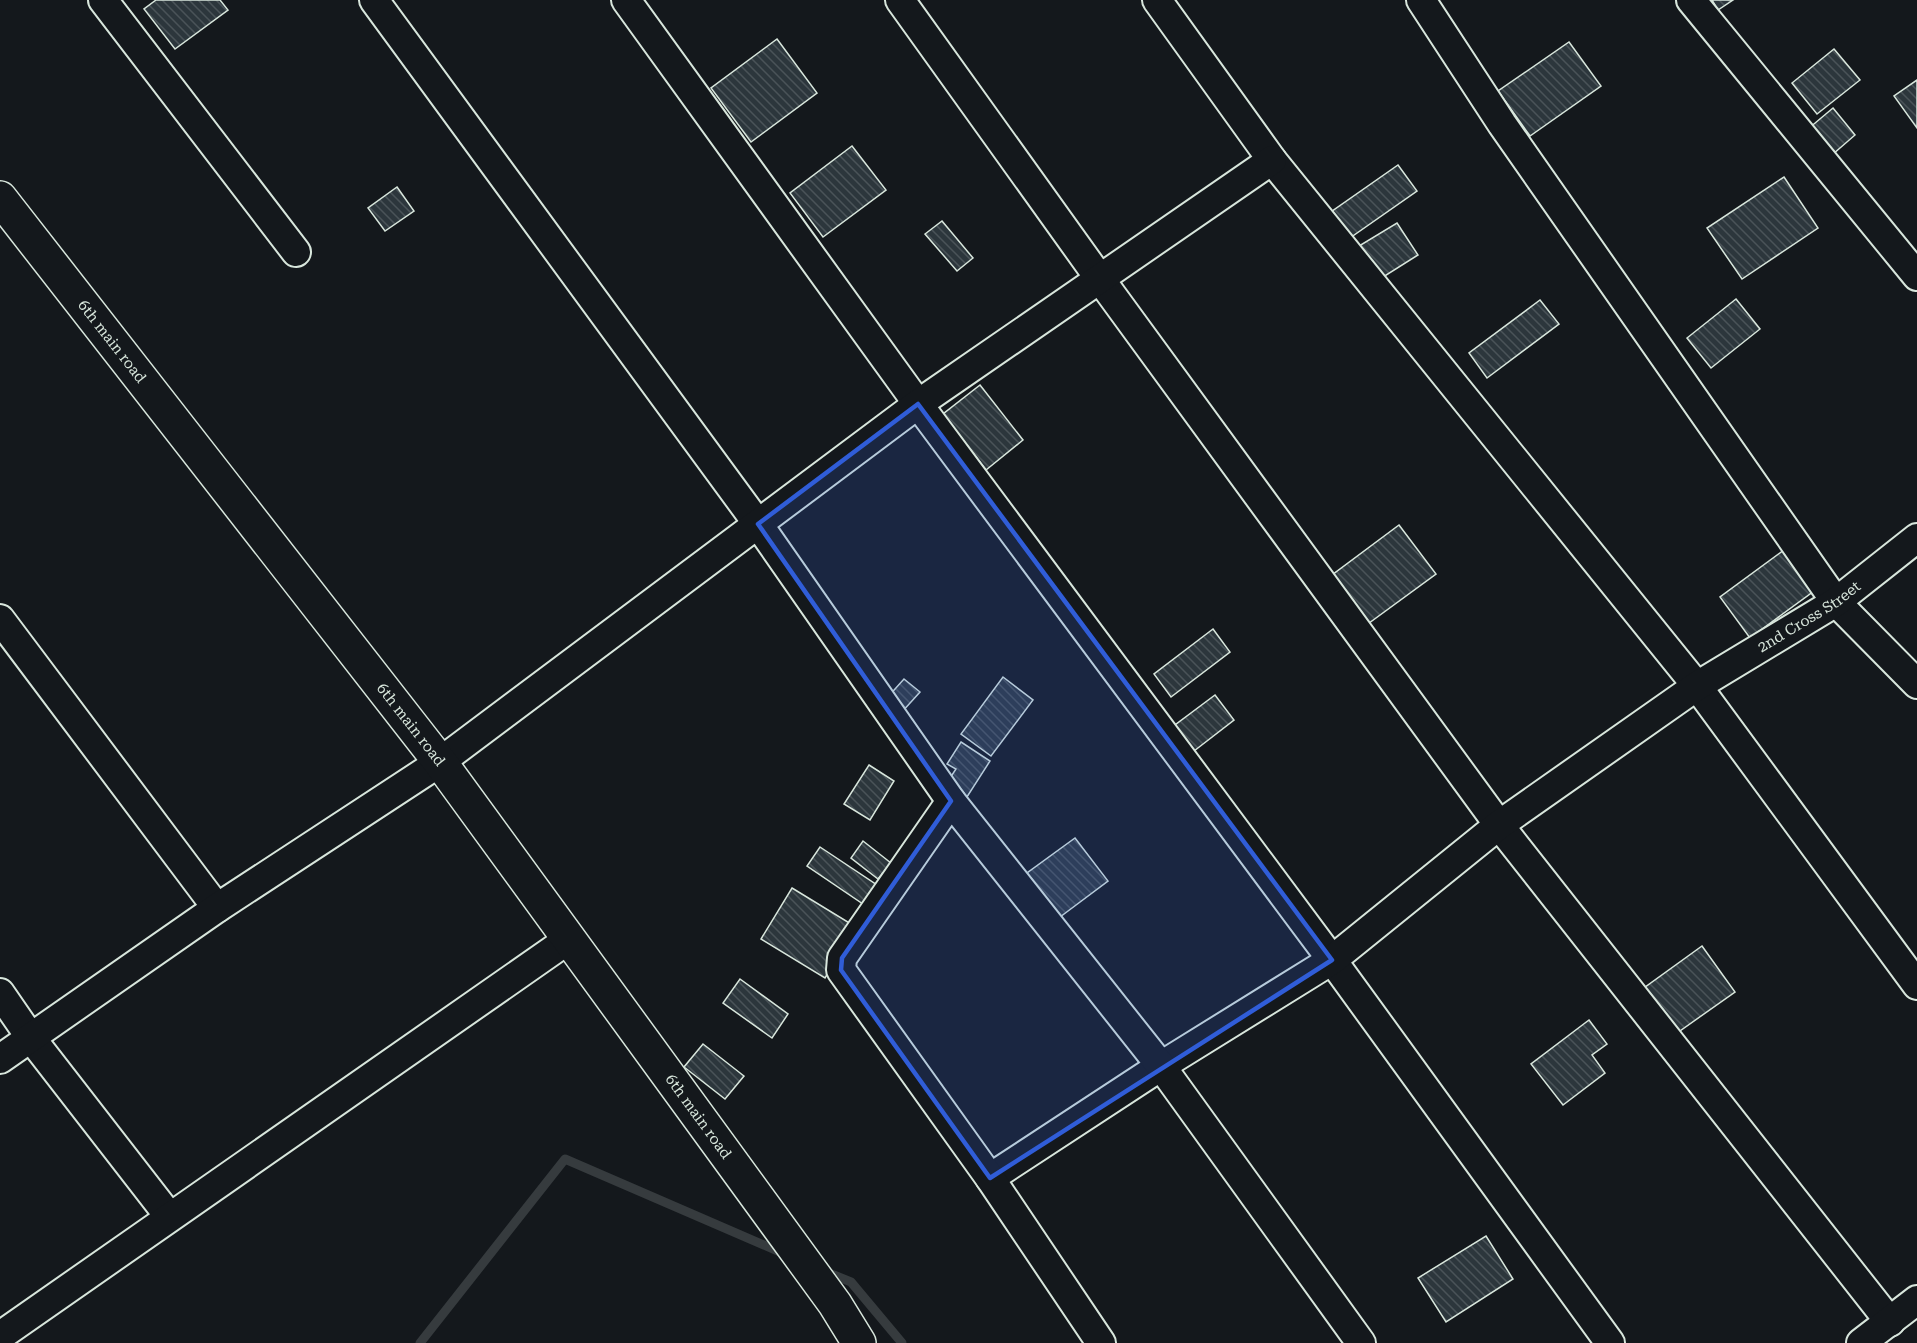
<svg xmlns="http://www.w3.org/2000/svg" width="1917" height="1343" font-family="'Roboto Serif',serif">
<defs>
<pattern id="building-back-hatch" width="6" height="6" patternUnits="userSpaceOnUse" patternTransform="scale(1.5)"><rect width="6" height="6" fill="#2c363c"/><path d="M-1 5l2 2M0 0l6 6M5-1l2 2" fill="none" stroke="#4a5358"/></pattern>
</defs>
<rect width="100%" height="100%" fill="#14181c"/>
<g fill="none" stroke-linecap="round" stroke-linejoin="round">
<g stroke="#363b3e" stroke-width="9">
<polyline points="824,1271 851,1282 902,1343"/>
<polyline points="420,1343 565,1159 787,1255"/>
</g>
</g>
<g fill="url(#building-back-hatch)" stroke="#d8e6dc" stroke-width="1.5">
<polygon points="156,0 220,0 228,10 175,49 144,9"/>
<polygon points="1712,0 1733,0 1718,10"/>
<polygon points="777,39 817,93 751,142 711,88"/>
<polygon points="1569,42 1601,86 1530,136 1498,91"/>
<polygon points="1834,49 1860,80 1817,114 1792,83"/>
<polygon points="1917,80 1917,128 1894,96"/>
<polygon points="1833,108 1855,135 1825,161 1802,134"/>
<polygon points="852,146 886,190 823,237 790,193"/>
<polygon points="1398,165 1417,191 1347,240 1328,214"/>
<polygon points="1784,177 1818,228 1742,279 1707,228"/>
<polygon points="397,187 414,211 385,231 368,208"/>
<polygon points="942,221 973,258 957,271 925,234"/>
<polygon points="1397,223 1418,255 1380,279 1359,246"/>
<polygon points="1736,299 1760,329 1711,368 1687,338"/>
<polygon points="1540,300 1559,324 1487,378 1469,353"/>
<polygon points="980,385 1023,440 986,470 943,414"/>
<polygon points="1399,525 1436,574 1365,626 1328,578"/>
<polygon points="1784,550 1814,591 1750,638 1720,597"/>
<polygon points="1213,629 1230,652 1171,697 1154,674"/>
<polygon points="1003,677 1033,700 991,756 961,734"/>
<polygon points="904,679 920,692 901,713 886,699"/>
<polygon points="1215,695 1234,720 1194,751 1175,725"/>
<polygon points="961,742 990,761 965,800 944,787 956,769 947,764"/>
<polygon points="869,765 894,781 870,820 844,804"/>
<polygon points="1075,838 1108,881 1060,917 1027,873"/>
<polygon points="863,841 891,863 878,879 851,858"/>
<polygon points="820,847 877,885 863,904 807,866"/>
<polygon points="792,888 856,927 825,978 761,939"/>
<polygon points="1702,946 1735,992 1670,1038 1637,993"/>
<polygon points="740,979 788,1014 772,1038 723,1003"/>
<polygon points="1589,1020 1607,1044 1592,1055 1605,1073 1563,1105 1531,1064"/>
<polygon points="703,1044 744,1076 725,1099 684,1067"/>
<polygon points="1486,1236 1513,1279 1446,1322 1418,1278"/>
</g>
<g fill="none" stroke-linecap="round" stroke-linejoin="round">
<defs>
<g id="minor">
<polyline points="103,0 296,252"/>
<polyline points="374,0 758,524 951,801"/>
<polyline points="626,0 918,404 1332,960 1610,1343"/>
<polyline points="900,0 1100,279 1499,825 1890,1322"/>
<polyline points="1157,0 1272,160 1697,686 1917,985"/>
<polyline points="1421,0 1502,124 1836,602 1917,684"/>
<polyline points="1691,0 1917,276"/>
<polyline points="0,619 217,908"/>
<polyline points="0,993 31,1038 169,1216"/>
<polyline points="0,1059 217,908 440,762 918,404 1272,160"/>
<path id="s1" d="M 990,1178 L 1161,1066 L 1332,960 L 1499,825 L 1697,686 L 1836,602 L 1917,538"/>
<polyline points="0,1336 569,939"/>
<polyline points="1101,1343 990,1178 841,970 842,958 951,801 1161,1066 1361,1343"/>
<polyline points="1861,1343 1917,1300"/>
</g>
<g id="tertiary">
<path id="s2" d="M 0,198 L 440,762 L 835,1304 L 859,1343"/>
</g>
</defs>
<use href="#minor" stroke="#d8e6dc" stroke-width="32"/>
<use href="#tertiary" stroke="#d8e6dc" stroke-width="36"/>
<use href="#minor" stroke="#14181c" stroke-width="28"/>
<use href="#tertiary" stroke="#14181c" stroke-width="33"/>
</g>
<path fill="#305dd8" fill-opacity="0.2" stroke="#305dd8" stroke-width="4.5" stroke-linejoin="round" d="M 918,404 L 1332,960 L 990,1178 L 841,970 L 842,958 L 951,801 L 758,524 Z"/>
<g text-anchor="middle" stroke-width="4.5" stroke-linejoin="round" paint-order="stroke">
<g font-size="15" fill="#d8e6dc" stroke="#14181c">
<text dy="5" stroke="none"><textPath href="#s2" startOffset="182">6th main road</textPath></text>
<text dy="5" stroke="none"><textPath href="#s1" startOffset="994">2nd Cross Street</textPath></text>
<text dy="5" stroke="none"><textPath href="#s2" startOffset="668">6th main road</textPath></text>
<text dy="5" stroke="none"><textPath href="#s2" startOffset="1154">6th main road</textPath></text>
</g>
</g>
</svg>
